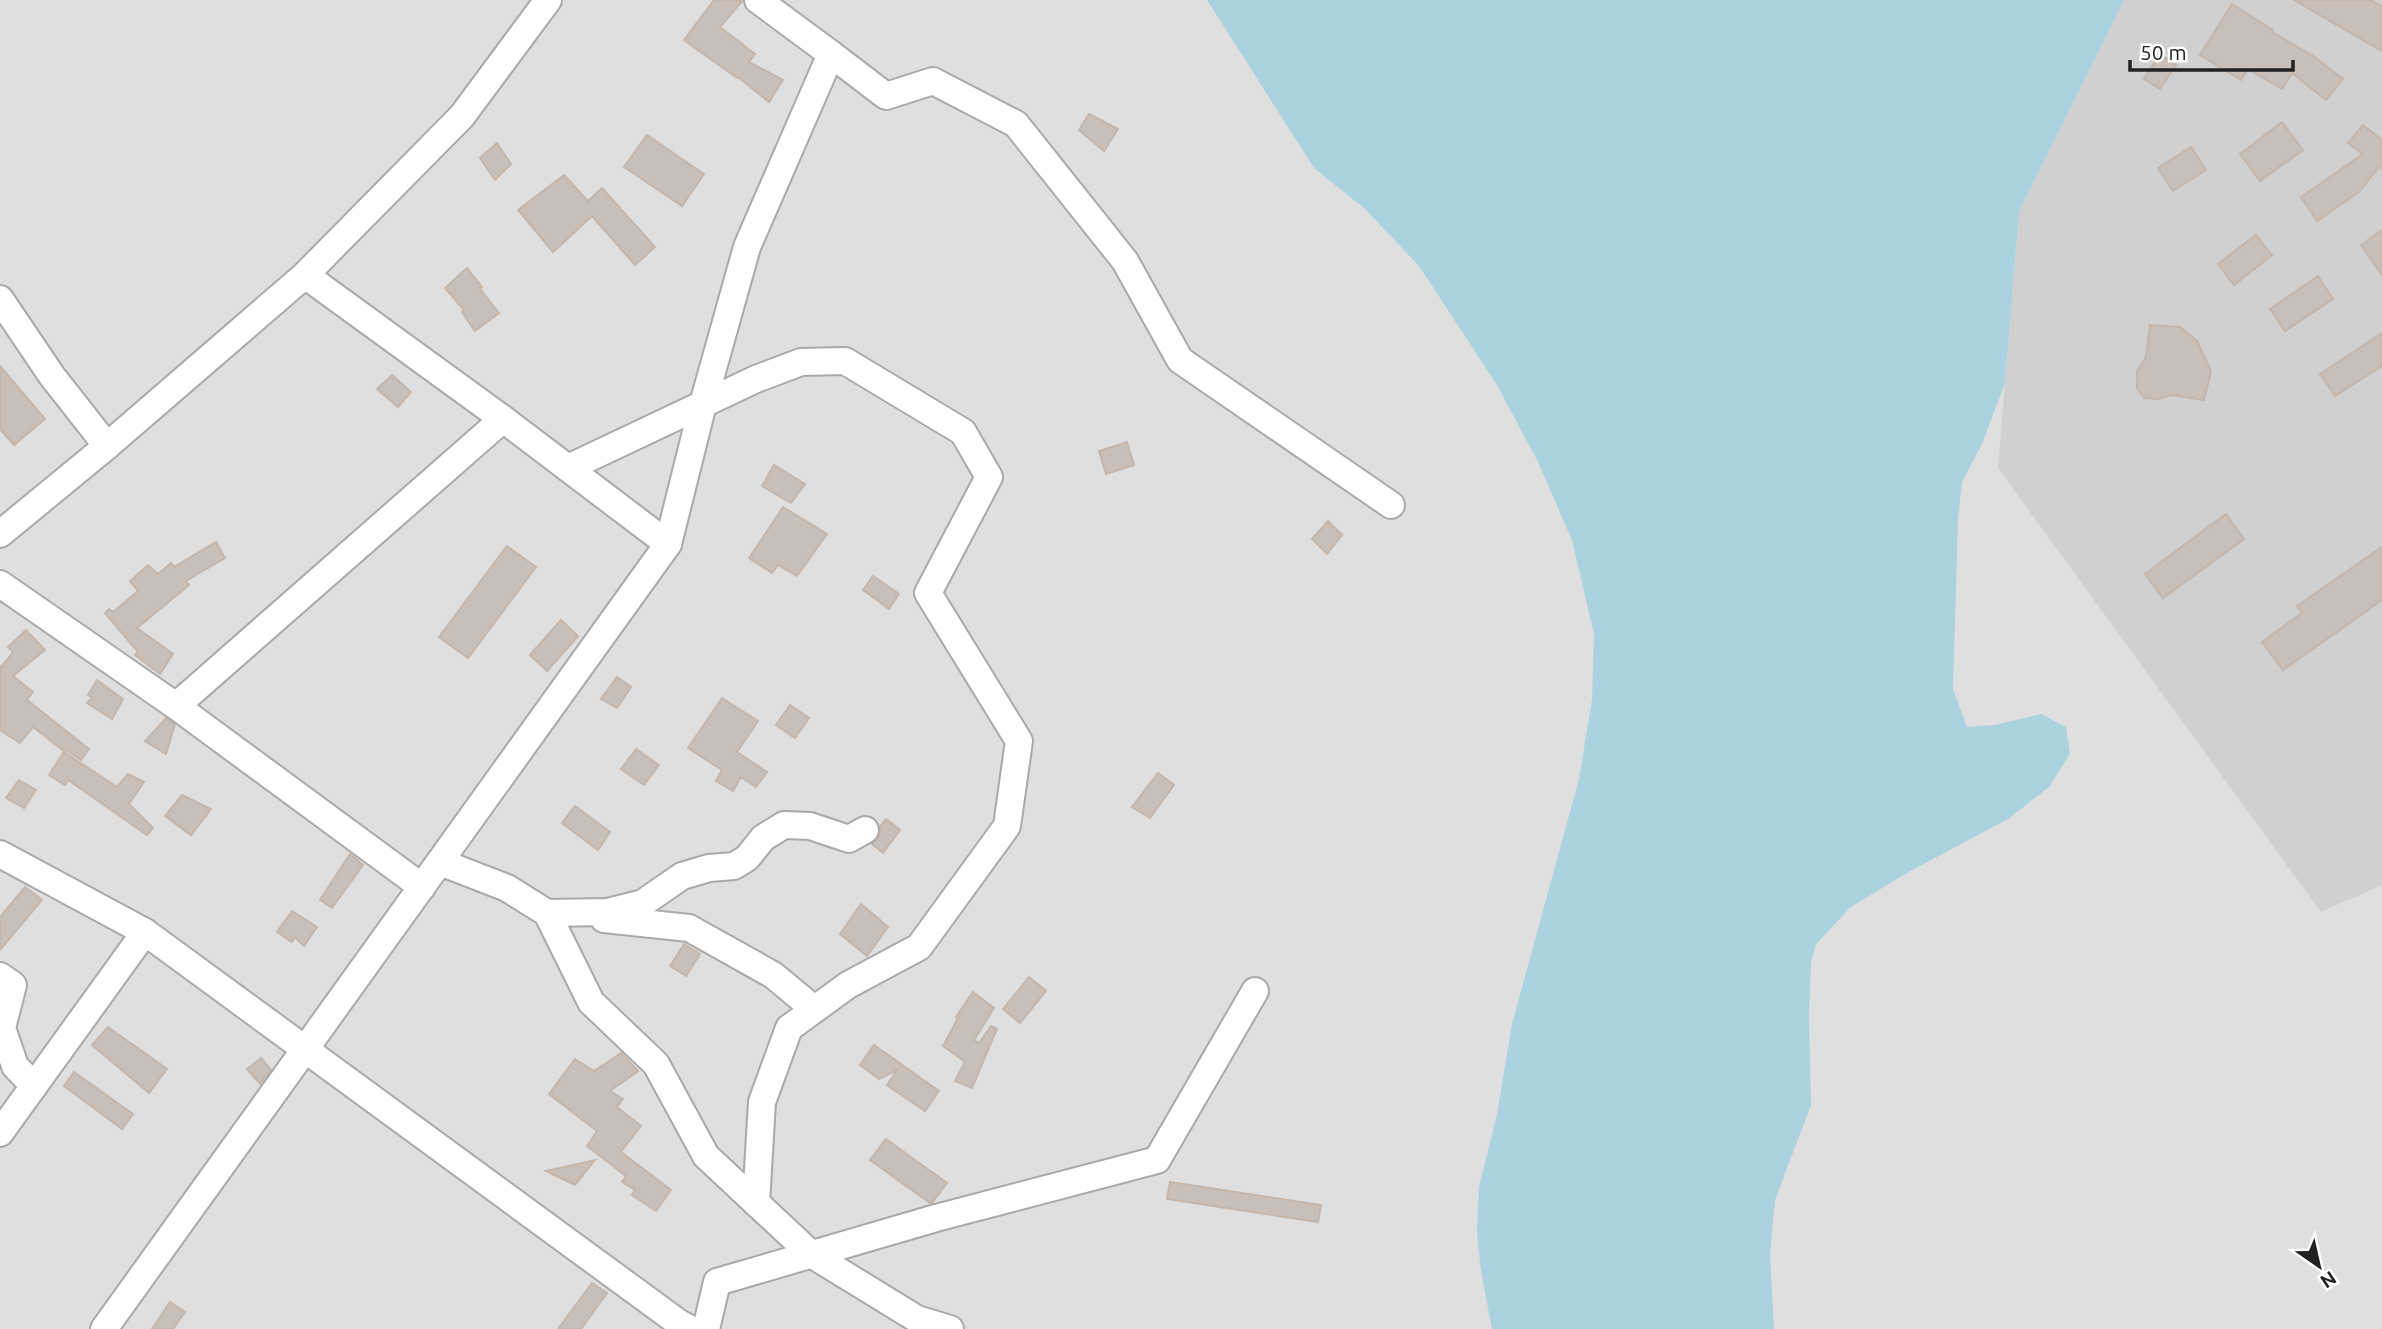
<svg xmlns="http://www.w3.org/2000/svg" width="2382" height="1329" font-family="Ubuntu,sans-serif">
<rect width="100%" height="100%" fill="#f2efe9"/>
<rect fill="#e0dfdf" x="0" y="0" width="2382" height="1329"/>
<polygon fill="#d0d0d0" points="2124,0 2382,0 2382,885 2321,912 1998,468 2019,212"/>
<polygon fill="#aad3df" points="1207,0 2124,0 2019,212 2005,383 1982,444 1962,482 1958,519 1953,689 1967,727 1995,725 2041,714 2066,727 2070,754 2049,787 2008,819 1905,874 1851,907 1816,944 1811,963 1809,1015 1811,1105 1775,1200 1770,1254 1774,1329 1492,1329 1481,1271 1477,1232 1479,1187 1497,1114 1512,1024 1579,779 1592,700 1594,634 1572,540 1538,462 1497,385 1419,266 1365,209 1314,168"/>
<g fill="#c7bfb8" stroke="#c4b6ab" stroke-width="2">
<polygon points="714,0 743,0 720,27 755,54 749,62 783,80 769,102 738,77 737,78 684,40"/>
<polygon points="2294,0 2371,0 2382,7 2382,51"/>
<polygon points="2232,4 2273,30 2272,32 2313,56 2343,79 2326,100 2292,73 2282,89 2248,69 2241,80 2200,55"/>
<polygon points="2160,54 2176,65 2160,89 2144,79"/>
<polygon points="1089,114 1118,129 1104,151 1079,130"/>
<polygon points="2282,122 2303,150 2260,181 2240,154"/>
<polygon points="2363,125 2382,140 2382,169 2379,167 2359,192 2317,221 2301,197 2363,154 2348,143"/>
<polygon points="647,135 704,174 682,206 624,167"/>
<polygon points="497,143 511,164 495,180 480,158"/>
<polygon points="2191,147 2206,170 2173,191 2158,168"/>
<polygon points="564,175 588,201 602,188 655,247 635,265 592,216 553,252 518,210"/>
<polygon points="2382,230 2382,275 2361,245"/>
<polygon points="2256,235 2272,255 2234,285 2218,264"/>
<polygon points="467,268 482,287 480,289 499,313 475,331 462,312 464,310 445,288"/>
<polygon points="2318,276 2333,299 2285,331 2270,309"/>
<polygon points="2150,325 2180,327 2197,341 2211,371 2204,400 2172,395 2158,399 2144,398 2137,388 2137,371 2146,357"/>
<polygon points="2382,333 2382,366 2335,396 2320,374"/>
<polygon points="0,366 45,419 14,445 0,429"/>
<polygon points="392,375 411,392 398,407 377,389"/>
<polygon points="1127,442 1134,465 1106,474 1099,451"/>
<polygon points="774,465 805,484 791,503 762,486"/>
<polygon points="783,507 827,534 797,576 778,565 772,573 749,558"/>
<polygon points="2226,514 2244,539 2163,598 2145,574"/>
<polygon points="1328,521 1342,535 1327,554 1312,539"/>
<polygon points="216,542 225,558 186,581 189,585 137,628 173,654 160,674 135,655 138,652 105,613 109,609 113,612 138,591 130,581 148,565 158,574 171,563 174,567"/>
<polygon points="507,546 536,567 468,658 439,637"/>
<polygon points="2382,547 2382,600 2283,670 2262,642 2302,613 2297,606"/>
<polygon points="873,576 899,594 889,609 863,590"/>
<polygon points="561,620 578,636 547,671 530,655"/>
<polygon points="26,630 45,650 13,676 33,692 27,700 89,749 81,760 66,750 64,751 33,727 20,743 0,730 0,666 1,667 13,652 8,647"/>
<polygon points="617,677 631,687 617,708 601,699"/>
<polygon points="97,680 123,699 112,719 87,703 92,697 88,695"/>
<polygon points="722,698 758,721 737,752 767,772 756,787 741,777 733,791 716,781 722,770 688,748"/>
<polygon points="790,705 809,718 795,738 776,725"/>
<polygon points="166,718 175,724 166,754 145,741"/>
<polygon points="636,749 659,765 644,785 621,769"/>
<polygon points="64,752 117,787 128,774 144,782 129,804 153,828 147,835 68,780 65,785 49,775"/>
<polygon points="1158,773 1174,785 1150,818 1132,807"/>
<polygon points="19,780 36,790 24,808 6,798"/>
<polygon points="182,795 211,809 191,835 165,816"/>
<polygon points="575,806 610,832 598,850 562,823"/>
<polygon points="886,819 900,830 883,853 872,844 879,837 880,827"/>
<polygon points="350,854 363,865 332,908 320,900"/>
<polygon points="25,887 42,900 0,950 0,917"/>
<polygon points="861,904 888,927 867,956 840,934"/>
<polygon points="292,911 317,927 304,946 295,937 292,942 277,932"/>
<polygon points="684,944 700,954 686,976 670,966"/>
<polygon points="1029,977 1046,991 1020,1023 1003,1009"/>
<polygon points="973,992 994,1008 974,1040 979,1043 991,1026 997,1029 972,1088 955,1081 965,1062 943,1046 958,1018 956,1017"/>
<polygon points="108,1027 167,1069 149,1093 92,1045"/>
<polygon points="874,1045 939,1091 925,1111 887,1085 897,1070 879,1079 860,1065"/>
<polygon points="621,1053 638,1071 610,1091 623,1099 617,1107 641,1126 621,1152 671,1190 656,1211 632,1195 635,1190 622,1182 626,1176 587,1146 597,1131 549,1094 575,1059 594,1071"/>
<polygon points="261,1058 271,1070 260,1084 247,1069"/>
<polygon points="74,1072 133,1114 122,1129 64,1086"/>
<polygon points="886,1139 947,1183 932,1203 930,1203 870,1160"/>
<polygon points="595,1160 575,1185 546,1171"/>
<polygon points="1170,1182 1321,1205 1318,1222 1167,1199"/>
<polygon points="592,1283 607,1293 581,1329 558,1329"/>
<polygon points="170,1302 185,1312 173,1329 152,1329"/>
</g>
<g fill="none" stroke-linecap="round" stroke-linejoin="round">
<defs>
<g id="minor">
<polyline points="831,54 886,96 933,81 1016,124 1125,261 1180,360 1391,505"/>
<polyline points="305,275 503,419 668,544"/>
<polyline points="0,299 52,376 107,446"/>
<polyline points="568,468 756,379 801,362 845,361 963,432 989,477 928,593 1019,741 1007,826 919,947 848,985 789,1028 762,1102 756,1203"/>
<polyline points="0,534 107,446 305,275 462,116 548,0"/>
<polyline points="0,584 176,706 422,887"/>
<polyline points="176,706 503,419"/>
<polyline points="0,854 145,932 679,1323 690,1329"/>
<polyline points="440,862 507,888 547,913 591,1002 656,1064 706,1156 811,1254 917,1319 950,1329"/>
<polyline points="547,913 607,912 643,903 682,876 709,868 734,866 747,858 763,838 784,825 810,826 849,839 865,830"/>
<polyline points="604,919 689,928 773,975 814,1009"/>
<polyline points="0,976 13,985 2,1028 15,1066 34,1086"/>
<polyline points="0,1133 145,932"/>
<polyline points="104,1329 668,544 703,404 747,247 831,54 758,0"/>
<polyline points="706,1329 717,1282 936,1218 1157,1160 1255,991"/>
</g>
</defs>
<use href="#minor" stroke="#a9a9a9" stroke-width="30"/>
<use href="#minor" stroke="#fff" stroke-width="26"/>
</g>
<g transform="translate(2319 1266) rotate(146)" stroke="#ffffff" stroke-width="5" paint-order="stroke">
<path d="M0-5L12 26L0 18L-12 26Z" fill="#222222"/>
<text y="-10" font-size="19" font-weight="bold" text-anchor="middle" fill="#222222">N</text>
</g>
<path d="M2130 60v10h163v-10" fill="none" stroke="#222222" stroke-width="3.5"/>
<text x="2140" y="60" font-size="21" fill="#222222" stroke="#ffffff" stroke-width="5" paint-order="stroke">50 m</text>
</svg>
